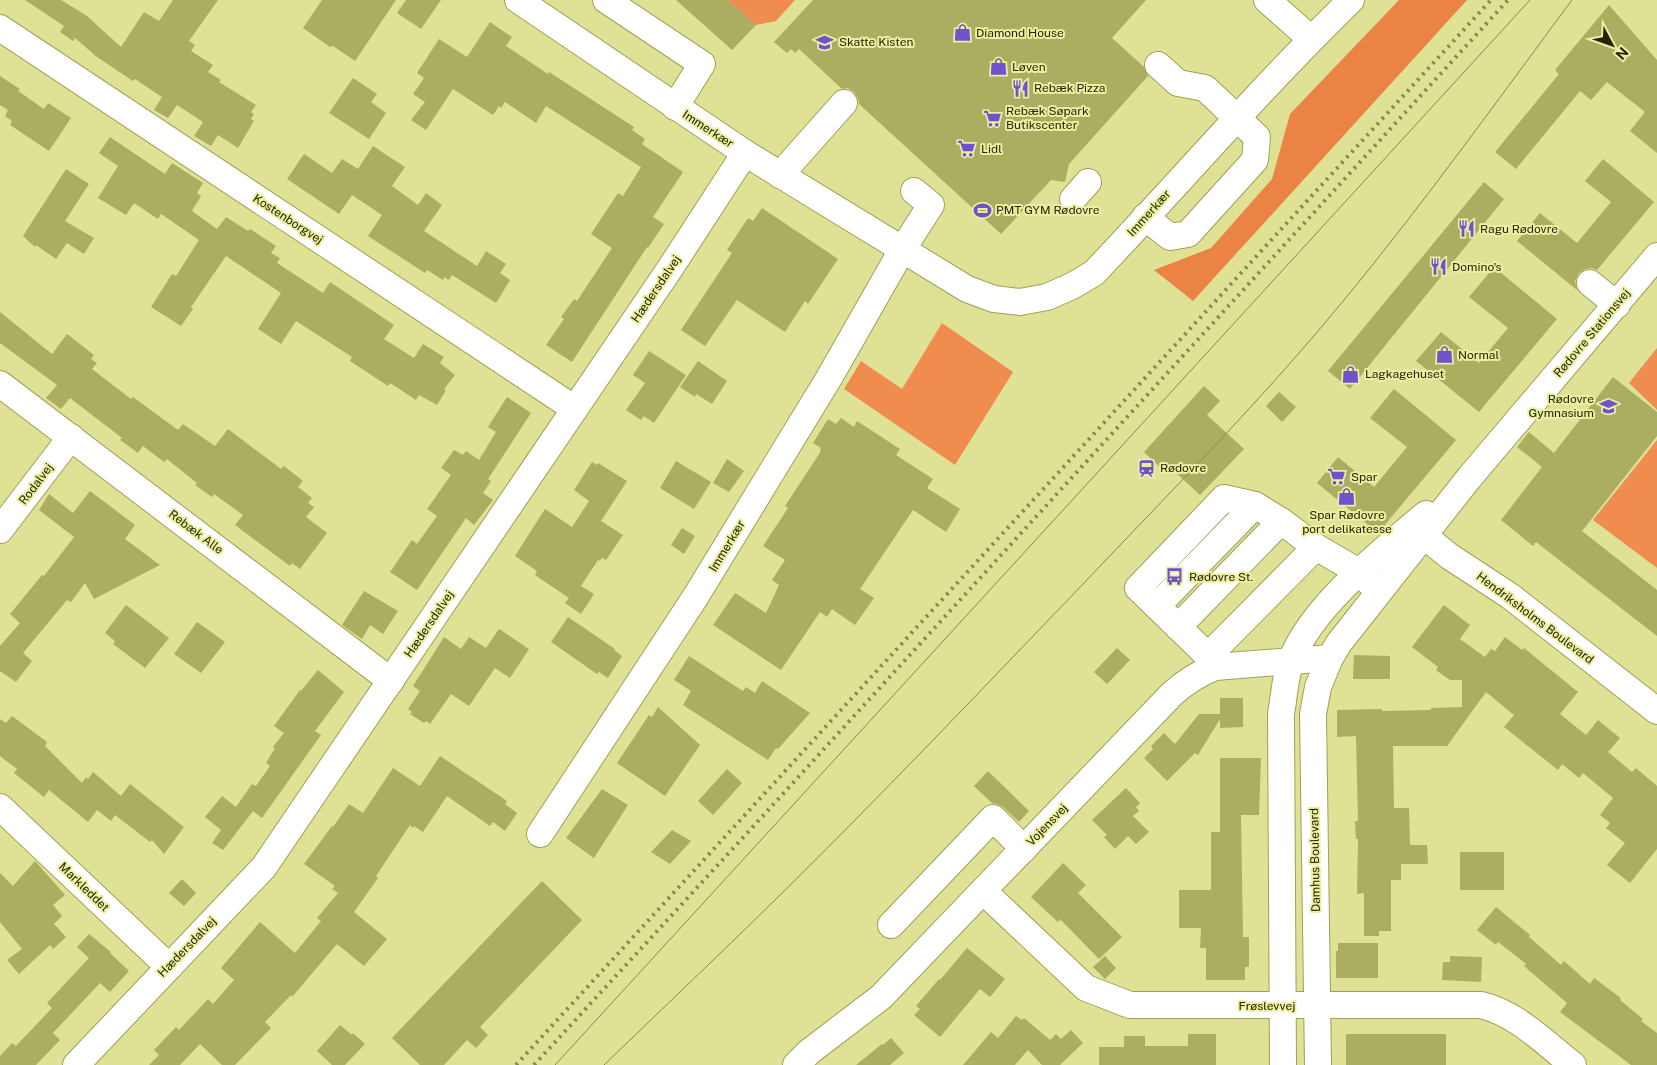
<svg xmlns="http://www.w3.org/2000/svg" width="1657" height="1065" font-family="'Public Sans',sans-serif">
<rect width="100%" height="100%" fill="#dfe294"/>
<g fill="#f18c4f">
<polygon points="728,0 795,0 776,21 756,25"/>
<polygon points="942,323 1013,372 955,465 844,389 861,361 902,389"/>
<polygon points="1657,348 1657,410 1629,383"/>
<polygon points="1657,440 1657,568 1593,520"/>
</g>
<polygon fill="#ea8343" points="1399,0 1467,0 1193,301 1154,270 1211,248 1272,179 1290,114"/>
<g fill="#abad61">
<polygon points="25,0 61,0 87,16 121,47 144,12 159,21 173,0 218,0 189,41 195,45 191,51 213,65 208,72 221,80 219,82 256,105 251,112 254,114 251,119 254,121 238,148 218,135 211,146 194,136 203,122 177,105 168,118 154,110 162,97 135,79 133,81 97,57 75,38 73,41 60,32 64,26"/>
<polygon points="322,0 396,0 355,61 333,46 330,47 303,28"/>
<polygon points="406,0 441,0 421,29 397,13"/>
<polygon points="676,0 728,0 756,25 732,50"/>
<polygon points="813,0 1146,0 1112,38 1144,67 1148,76 1069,164 1065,182 1051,180 1001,234 859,104 858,98 854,92 847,88 842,89 799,49 795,53 791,49 787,53 774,42"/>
<polygon points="1609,5 1657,60 1657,153 1630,131 1645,112 1607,82 1591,100 1580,91 1516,169 1495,152 1559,74 1555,70"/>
<polygon points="490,22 512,37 506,46 548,74 549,72 634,127 632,130 645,139 642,144 683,172 653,217 664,224 648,248 647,247 572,362 546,345 564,319 561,317 574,299 577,301 612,248 591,234 618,193 623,196 641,167 546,106 536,123 505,102 501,108 499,106 493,115 453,89 426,130 411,120 425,102 413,94 424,78 417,73 439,39 467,57"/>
<polygon points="0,76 20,89 18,91 44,109 48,103 71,118 49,151 10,125 12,121 5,116 8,110 0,105"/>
<polygon points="353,78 377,94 371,102 386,113 369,139 329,113"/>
<polygon points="110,137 165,174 172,163 203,183 197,193 201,196 192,211 217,229 226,217 248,231 250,229 276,246 271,253 280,258 277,263 323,293 330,282 394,325 384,339 414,358 423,344 444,357 440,363 455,375 444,389 446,390 437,405 419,395 416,400 390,383 388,386 350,361 352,357 296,321 281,344 258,329 281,293 226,256 191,307 193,309 181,326 151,307 172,274 176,276 199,240 161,214 158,219 134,203 126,215 98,198 118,166 99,153"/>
<polygon points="373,146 405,167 392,186 418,205 426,193 442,205 424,231 477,266 486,251 506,264 500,273 510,280 496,303 452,275 449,280 444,277 443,280 427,270 425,273 368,236 382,215 352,195 339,214 287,179 304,154 332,173 342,159 358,169"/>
<polygon points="1603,159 1654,202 1597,270 1592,268 1585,269 1579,273 1575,281 1577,290 1517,241 1540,213 1577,243 1611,202 1585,181"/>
<polygon points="66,169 89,184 65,221 94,238 84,254 67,243 56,259 36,245 35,247 23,236"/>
<polygon points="1484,182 1504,199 1350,389 1328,371"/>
<polygon points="762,208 838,259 808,304 805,301 785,332 737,300 705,346 681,330 732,253 727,250 748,218 753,221"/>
<polygon points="1494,267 1557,319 1479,412 1416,361 1441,332 1479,363 1508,328 1469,297"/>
<polygon points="0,312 52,354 67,334 94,355 91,359 97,363 92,369 131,399 133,397 178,430 183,424 215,446 228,429 281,469 284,466 303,481 298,487 312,498 308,503 314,507 306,517 327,533 300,569 292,563 290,566 235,525 243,515 214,494 212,497 195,485 197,483 167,459 164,462 143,446 138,453 120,440 122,438 70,398 61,409 46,398 57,385 0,343"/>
<polygon points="649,351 686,375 654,423 644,416 641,420 626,410 645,383 633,375"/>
<polygon points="698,361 727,381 712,404 696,394 695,397 680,387"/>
<polygon points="1613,377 1657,412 1657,436 1582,531 1657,590 1657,636 1536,542 1533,546 1501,520 1542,467 1517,447 1529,432 1554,453"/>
<polygon points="1204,386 1220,401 1207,415 1244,449 1200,495 1171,468 1166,473 1144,452"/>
<polygon points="1394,389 1456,440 1378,533 1317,483 1338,457 1374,487 1407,447 1370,418"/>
<polygon points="1279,392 1296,407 1282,422 1266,406"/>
<polygon points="507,397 531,413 488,479 491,481 483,493 493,500 474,525 466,518 417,590 390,572 412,540 417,544 437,516 427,509 451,475 441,468 454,450 463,455 466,451 479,460 496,432 488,427"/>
<polygon points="841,418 854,427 857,421 900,449 896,455 933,479 927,488 960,509 946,532 913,510 860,589 874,598 855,625 832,609 827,617 820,612 781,670 713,625 735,593 766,613 779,585 772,580 785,560 763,546 788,508 785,506 821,451 820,450 821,448 813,443 828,419 836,424"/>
<polygon points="727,459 744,471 729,492 713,483"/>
<polygon points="676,461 711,482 694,509 660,488"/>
<polygon points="592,462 597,465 598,463 627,481 601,521 623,535 606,560 602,558 600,561 598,560 581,586 594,594 581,614 565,603 569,598 535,575 537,571 515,556 545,509 572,527 589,501 574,490"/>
<polygon points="90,491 135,525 125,539 160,565 94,599 85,583 71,602 67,600 23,653 32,661 16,682 0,671 0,646 20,623 10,614 42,575 44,576 74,537 39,510 49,494 73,513"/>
<polygon points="682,528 695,536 684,554 671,545"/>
<polygon points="364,591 398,611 383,634 370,625 362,639 342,625"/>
<polygon points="126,605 169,638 145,668 113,644 115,641 105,633"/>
<polygon points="1444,605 1470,625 1460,639 1485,657 1491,649 1495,651 1505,637 1522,650 1524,648 1578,692 1560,714 1586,735 1598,720 1620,738 1608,752 1632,772 1636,768 1657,786 1657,849 1630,883 1607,865 1625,843 1606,828 1610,823 1600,815 1613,798 1583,773 1579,778 1562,764 1558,770 1504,727 1514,715 1486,692 1447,746 1393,746 1394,808 1409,808 1410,845 1427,845 1428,864 1401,864 1401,880 1391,880 1391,931 1379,931 1379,936 1364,936 1364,893 1357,894 1358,839 1356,839 1355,821 1358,821 1356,736 1337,737 1337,710 1382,709 1382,711 1430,710 1432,708 1462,707 1462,680 1450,680 1436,670 1438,667 1412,647"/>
<polygon points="568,617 615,649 614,650 622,656 608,678 599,672 597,674 551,642"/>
<polygon points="197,622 225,642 201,673 174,654"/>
<polygon points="499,629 529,649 510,678 495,668 469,706 451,694 430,724 426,721 424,723 410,714 412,712 408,709 420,691 413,686 444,637 461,649 469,637 486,648"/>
<polygon points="1117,648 1130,660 1107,684 1094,672"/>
<polygon points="1354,655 1390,656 1390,679 1353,679"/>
<polygon points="689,656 743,691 746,687 755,693 762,681 810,713 778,749 776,748 768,760 683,705 691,691 674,680"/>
<polygon points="318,670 344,692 315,731 321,735 262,818 253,811 223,850 212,843 221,830 205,817 222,796 236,807 252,784 256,786 270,766 266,763 275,748 273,747 284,733 274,726 300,690 301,691"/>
<polygon points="1220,698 1243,698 1243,727 1220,728 1220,719 1198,755 1195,753 1167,781 1144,758 1153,749 1151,746 1164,733 1175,744 1199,714 1220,714"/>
<polygon points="658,707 700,745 665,796 617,763 649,715 652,717"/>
<polygon points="12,716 47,742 45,746 82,783 86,777 88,779 93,772 121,796 130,784 184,827 164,854 152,840 150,842 115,815 111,821 97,810 88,822 49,790 44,797 14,773 17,769 0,756 0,719 6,723"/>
<polygon points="440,756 507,801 505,804 517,813 505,831 493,822 490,826 447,796 423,832 414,826 413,828 410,825 376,876 378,878 354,912 387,939 364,966 337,944 292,997 291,995 265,1022 271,1028 235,1065 222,1065 200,1044 180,1065 149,1065 159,1055 154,1050 176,1027 179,1030 208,999 213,1004 234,980 221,968 260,922 295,953 321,921 317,918 338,893 332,889 335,886 304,864 332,826 333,827 349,804 363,813 393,768 420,786"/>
<polygon points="1220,758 1261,758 1259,815 1241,815 1243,937 1249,937 1249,967 1245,967 1245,980 1206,980 1206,948 1200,948 1201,928 1179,928 1179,890 1211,890 1211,832 1220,832"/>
<polygon points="727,769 742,783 713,815 698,801"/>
<polygon points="988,771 1029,811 1019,822 1003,807 997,804 992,803 974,786"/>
<polygon points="1126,788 1140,803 1136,807 1139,811 1133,816 1149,832 1136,844 1128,836 1115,849 1104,837 1107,835 1092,820"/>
<polygon points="602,789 628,805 594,858 566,838"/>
<polygon points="672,830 691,841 670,864 651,852"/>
<rect x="1460" y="852" width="44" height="38"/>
<polygon points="35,861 65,895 53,905 62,916 54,924 66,937 53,949 50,945 19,974 7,960 22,949 0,922 0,873 13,886"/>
<polygon points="1063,863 1086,885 1078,893 1122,937 1099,959 1060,919 1058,922 1031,897"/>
<polygon points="182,879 196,893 184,906 169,893"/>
<polygon points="542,881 582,920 480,1027 488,1035 476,1048 467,1040 444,1065 420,1065 392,1038"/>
<polygon points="1496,907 1530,935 1529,937 1561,965 1564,961 1590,984 1594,978 1621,998 1620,1000 1643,1019 1641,1021 1657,1033 1657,1065 1631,1065 1560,1012 1567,1003 1524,966 1526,964 1498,942 1496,945 1477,930"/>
<polygon points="89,934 111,952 110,953 129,971 110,992 100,983 53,1033 60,1040 36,1065 0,1065 0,1056 12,1043 16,1046 52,1008 47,1003 89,958 77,947"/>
<polygon points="1338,943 1378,943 1378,978 1336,978 1336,951 1338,951"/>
<polygon points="967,948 1005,979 990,997 980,989 940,1037 914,1015 920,1009 916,1006 939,979 940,980"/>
<polygon points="1105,956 1116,968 1105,979 1093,967"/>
<polygon points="1450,956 1482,957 1481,982 1442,980 1443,962 1450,962"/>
<polygon points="1016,1016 1022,1020 1024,1018 1050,1040 1056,1034 1061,1039 1071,1030 1083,1043 1060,1065 1042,1065 1028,1050 1015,1065 963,1065 991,1032 998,1038"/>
<polygon points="340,1025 352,1035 353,1033 365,1044 345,1065 332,1065 317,1051"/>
<polygon points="1188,1034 1216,1034 1216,1065 1099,1065 1099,1047 1124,1047 1124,1036 1145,1036 1145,1046 1188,1046"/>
<rect x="1346" y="1034" width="100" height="31"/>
<polygon points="891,1038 904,1053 890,1065 856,1065 882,1044 883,1045"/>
</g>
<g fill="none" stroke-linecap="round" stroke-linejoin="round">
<defs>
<g id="minor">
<path d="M 518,0 L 745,153 L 967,289 L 994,299 L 1020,302 L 1047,297 L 1072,286 L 1094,273 C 1180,182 1261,88 1351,0"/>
<polyline points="606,0 702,64 675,107"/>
<polyline points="1267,0 1311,39"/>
<polyline points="0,28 575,409"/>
<polyline points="780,175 844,103"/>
<polyline points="1073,199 1088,182"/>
<polyline points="1145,217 1170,237 1188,234 1255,160 1257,137 1205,88 1178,83 1158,65"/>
<polyline points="1590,283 1617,305"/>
<polyline points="0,384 391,681"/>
<polyline points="1412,526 1449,556 1510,596 1657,711"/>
<polyline points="0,530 71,437"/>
<polyline points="1157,606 1255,505"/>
<polyline points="1178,627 1281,521"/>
<polyline points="1208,656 1316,547"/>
<polyline points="1215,667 1208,656 1138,588 1224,498 1255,505 1281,521 1316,547 1359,572 1371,584"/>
<polyline points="0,807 169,967"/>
<polyline points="540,834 696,596 829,378 902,250 931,205 914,191"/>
<path d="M 983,891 L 1086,988 L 1130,1005 L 1481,1005 C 1516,1013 1545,1043 1573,1065"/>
<polyline points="891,925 993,818 1024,849"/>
<polyline points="76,1065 264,867 671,267 745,153"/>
<path d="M 796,1065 L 809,1052 L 881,997 L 1172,694 C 1185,682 1198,674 1215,667 L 1330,658"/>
<path d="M 1283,1065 L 1281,714 C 1284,698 1285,676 1291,661 C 1311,607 1382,551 1426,514"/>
<polyline points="1318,1065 1313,714 1318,687 1330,658 1339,643 1469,478 1657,256"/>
</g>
</defs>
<use href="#minor" stroke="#9fa156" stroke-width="28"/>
<use href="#minor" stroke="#fff" stroke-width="26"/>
<g stroke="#868850" stroke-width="1">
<polyline points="555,1065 1530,0"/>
<path d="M 604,1065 C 689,983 775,902 858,817 C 934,740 1009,661 1084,583 C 1172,490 1263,399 1344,300 C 1424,203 1497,101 1572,0"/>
</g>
<g stroke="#868850" stroke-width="4" stroke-dasharray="2.5 5" stroke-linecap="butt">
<polyline points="516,1065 1491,0"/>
<polyline points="534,1065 739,842 1508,0"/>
</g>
</g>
<defs>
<symbol id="shop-bare" viewBox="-9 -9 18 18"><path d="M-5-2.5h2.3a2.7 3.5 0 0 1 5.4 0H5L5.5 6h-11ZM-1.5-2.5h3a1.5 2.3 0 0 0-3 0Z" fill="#7052cc" stroke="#ecefa1" stroke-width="2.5" paint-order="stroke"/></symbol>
<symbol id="school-bare" viewBox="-9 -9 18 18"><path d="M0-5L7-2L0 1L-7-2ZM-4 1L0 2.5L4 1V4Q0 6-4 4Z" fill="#7052cc" stroke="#ecefa1" stroke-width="2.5" paint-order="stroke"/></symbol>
<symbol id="restaurant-bare" viewBox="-9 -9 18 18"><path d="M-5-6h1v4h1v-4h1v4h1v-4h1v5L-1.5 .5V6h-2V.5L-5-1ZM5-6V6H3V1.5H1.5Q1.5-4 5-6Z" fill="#7052cc" stroke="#ecefa1" stroke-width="2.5" paint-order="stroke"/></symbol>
<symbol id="supermarket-bare" viewBox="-9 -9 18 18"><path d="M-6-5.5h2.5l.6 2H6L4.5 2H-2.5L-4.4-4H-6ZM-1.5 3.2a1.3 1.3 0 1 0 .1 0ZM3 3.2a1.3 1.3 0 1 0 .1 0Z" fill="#7052cc" stroke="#ecefa1" stroke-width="2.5" paint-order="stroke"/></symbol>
<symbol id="stadium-bare" viewBox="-9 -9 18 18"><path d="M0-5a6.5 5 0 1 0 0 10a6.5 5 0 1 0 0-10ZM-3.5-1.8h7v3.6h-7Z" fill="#7052cc" stroke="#ecefa1" stroke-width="2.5" paint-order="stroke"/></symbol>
<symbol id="university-bare" viewBox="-9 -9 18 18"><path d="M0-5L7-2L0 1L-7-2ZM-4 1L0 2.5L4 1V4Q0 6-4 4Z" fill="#7052cc" stroke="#ecefa1" stroke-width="2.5" paint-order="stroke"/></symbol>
<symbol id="station-bare" viewBox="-9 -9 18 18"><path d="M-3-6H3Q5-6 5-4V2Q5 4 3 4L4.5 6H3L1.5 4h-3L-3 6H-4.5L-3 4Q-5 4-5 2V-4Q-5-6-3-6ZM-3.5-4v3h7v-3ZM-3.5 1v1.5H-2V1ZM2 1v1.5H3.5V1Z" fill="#7052cc" stroke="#ecefa1" stroke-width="2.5" paint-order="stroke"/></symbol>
<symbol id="bus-bare" viewBox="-9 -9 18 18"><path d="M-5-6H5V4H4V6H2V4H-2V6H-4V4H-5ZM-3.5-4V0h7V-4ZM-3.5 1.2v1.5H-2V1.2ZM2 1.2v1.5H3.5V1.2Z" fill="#7052cc" stroke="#ecefa1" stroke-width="2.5" paint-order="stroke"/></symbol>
</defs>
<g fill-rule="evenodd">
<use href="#shop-bare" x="950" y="20" width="25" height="25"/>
<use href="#school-bare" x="812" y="30" width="25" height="25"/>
<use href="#shop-bare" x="986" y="54" width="25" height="25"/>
<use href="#restaurant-bare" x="1008" y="76" width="25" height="25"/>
<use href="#supermarket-bare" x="980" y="106" width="25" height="25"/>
<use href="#supermarket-bare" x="954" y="136" width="25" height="25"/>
<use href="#stadium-bare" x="970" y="198" width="25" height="25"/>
<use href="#restaurant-bare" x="1454" y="216" width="25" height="25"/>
<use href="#restaurant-bare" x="1426" y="254" width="25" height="25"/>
<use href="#shop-bare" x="1432" y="342" width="25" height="25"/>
<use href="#shop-bare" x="1338" y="362" width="25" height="25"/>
<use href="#university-bare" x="1596" y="394" width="25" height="25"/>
<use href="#station-bare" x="1134" y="456" width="25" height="25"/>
<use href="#supermarket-bare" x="1324" y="464" width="25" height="25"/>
<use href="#shop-bare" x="1334" y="484" width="25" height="25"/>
<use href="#bus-bare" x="1162" y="564" width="25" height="25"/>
</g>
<g text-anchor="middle" stroke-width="4" stroke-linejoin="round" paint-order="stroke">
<g font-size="12" fill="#242404" stroke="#ecefa1" text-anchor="start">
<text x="976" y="37">Diamond House</text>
<text x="839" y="46">Skatte Kisten</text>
<text x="1012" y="71">Løven</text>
<text x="1034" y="92">Rebæk Pizza</text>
<text x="1006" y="115">Rebæk Søpark<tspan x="1006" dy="14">Butikscenter</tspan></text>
<text x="981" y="153">Lidl</text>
<text x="996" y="214">PMT GYM Rødovre</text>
<text x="1480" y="233">Ragu Rødovre</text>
<text x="1452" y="271">Domino's</text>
<text x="1458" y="359">Normal</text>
<text x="1365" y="378">Lagkagehuset</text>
<text x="1594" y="403" text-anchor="end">Rødovre<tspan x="1594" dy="14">Gymnasium</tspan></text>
<text x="1160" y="472">Rødovre</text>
<text x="1351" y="481">Spar</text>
<text x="1347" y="519" text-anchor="middle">Spar Rødovre<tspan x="1347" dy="14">port delikatesse</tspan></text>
<text x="1189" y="581">Rødovre St.</text>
</g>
<g font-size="12" fill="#242404" stroke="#ecefa1">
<text transform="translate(708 129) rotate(33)" y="4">Immerkær</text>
<text transform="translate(1149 213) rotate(-48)" y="4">Immerkær</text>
<text transform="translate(288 219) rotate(33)" y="4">Kostenborgvej</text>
<text transform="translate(656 289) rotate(-56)" y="4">Hædersdalvej</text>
<text transform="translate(1592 333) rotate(-50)" y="4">Rødovre Stationsvej</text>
<text transform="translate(36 484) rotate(-53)" y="4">Rodalvej</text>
<text transform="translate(196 532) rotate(37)" y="4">Rebæk Alle</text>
<text transform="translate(727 546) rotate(-59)" y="4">Immerkær</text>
<text transform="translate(1535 618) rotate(37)" y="4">Hendriksholms Boulevard</text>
<text transform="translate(429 624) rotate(-56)" y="4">Hædersdalvej</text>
<text transform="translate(1047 825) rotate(-46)" y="4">Vojensvej</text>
<text transform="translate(1315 860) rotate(-91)" y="4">Damhus Boulevard</text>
<text transform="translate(84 887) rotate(44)" y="4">Markleddet</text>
<text transform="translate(187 947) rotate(-46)" y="4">Hædersdalvej</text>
<text x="1267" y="1010">Frøslevvej</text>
</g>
</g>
<g transform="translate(1612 45) rotate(131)" stroke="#ecefa1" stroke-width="4" paint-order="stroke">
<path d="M0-4L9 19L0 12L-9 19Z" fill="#242404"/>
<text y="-8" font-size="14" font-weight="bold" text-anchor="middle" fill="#242404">N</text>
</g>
</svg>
